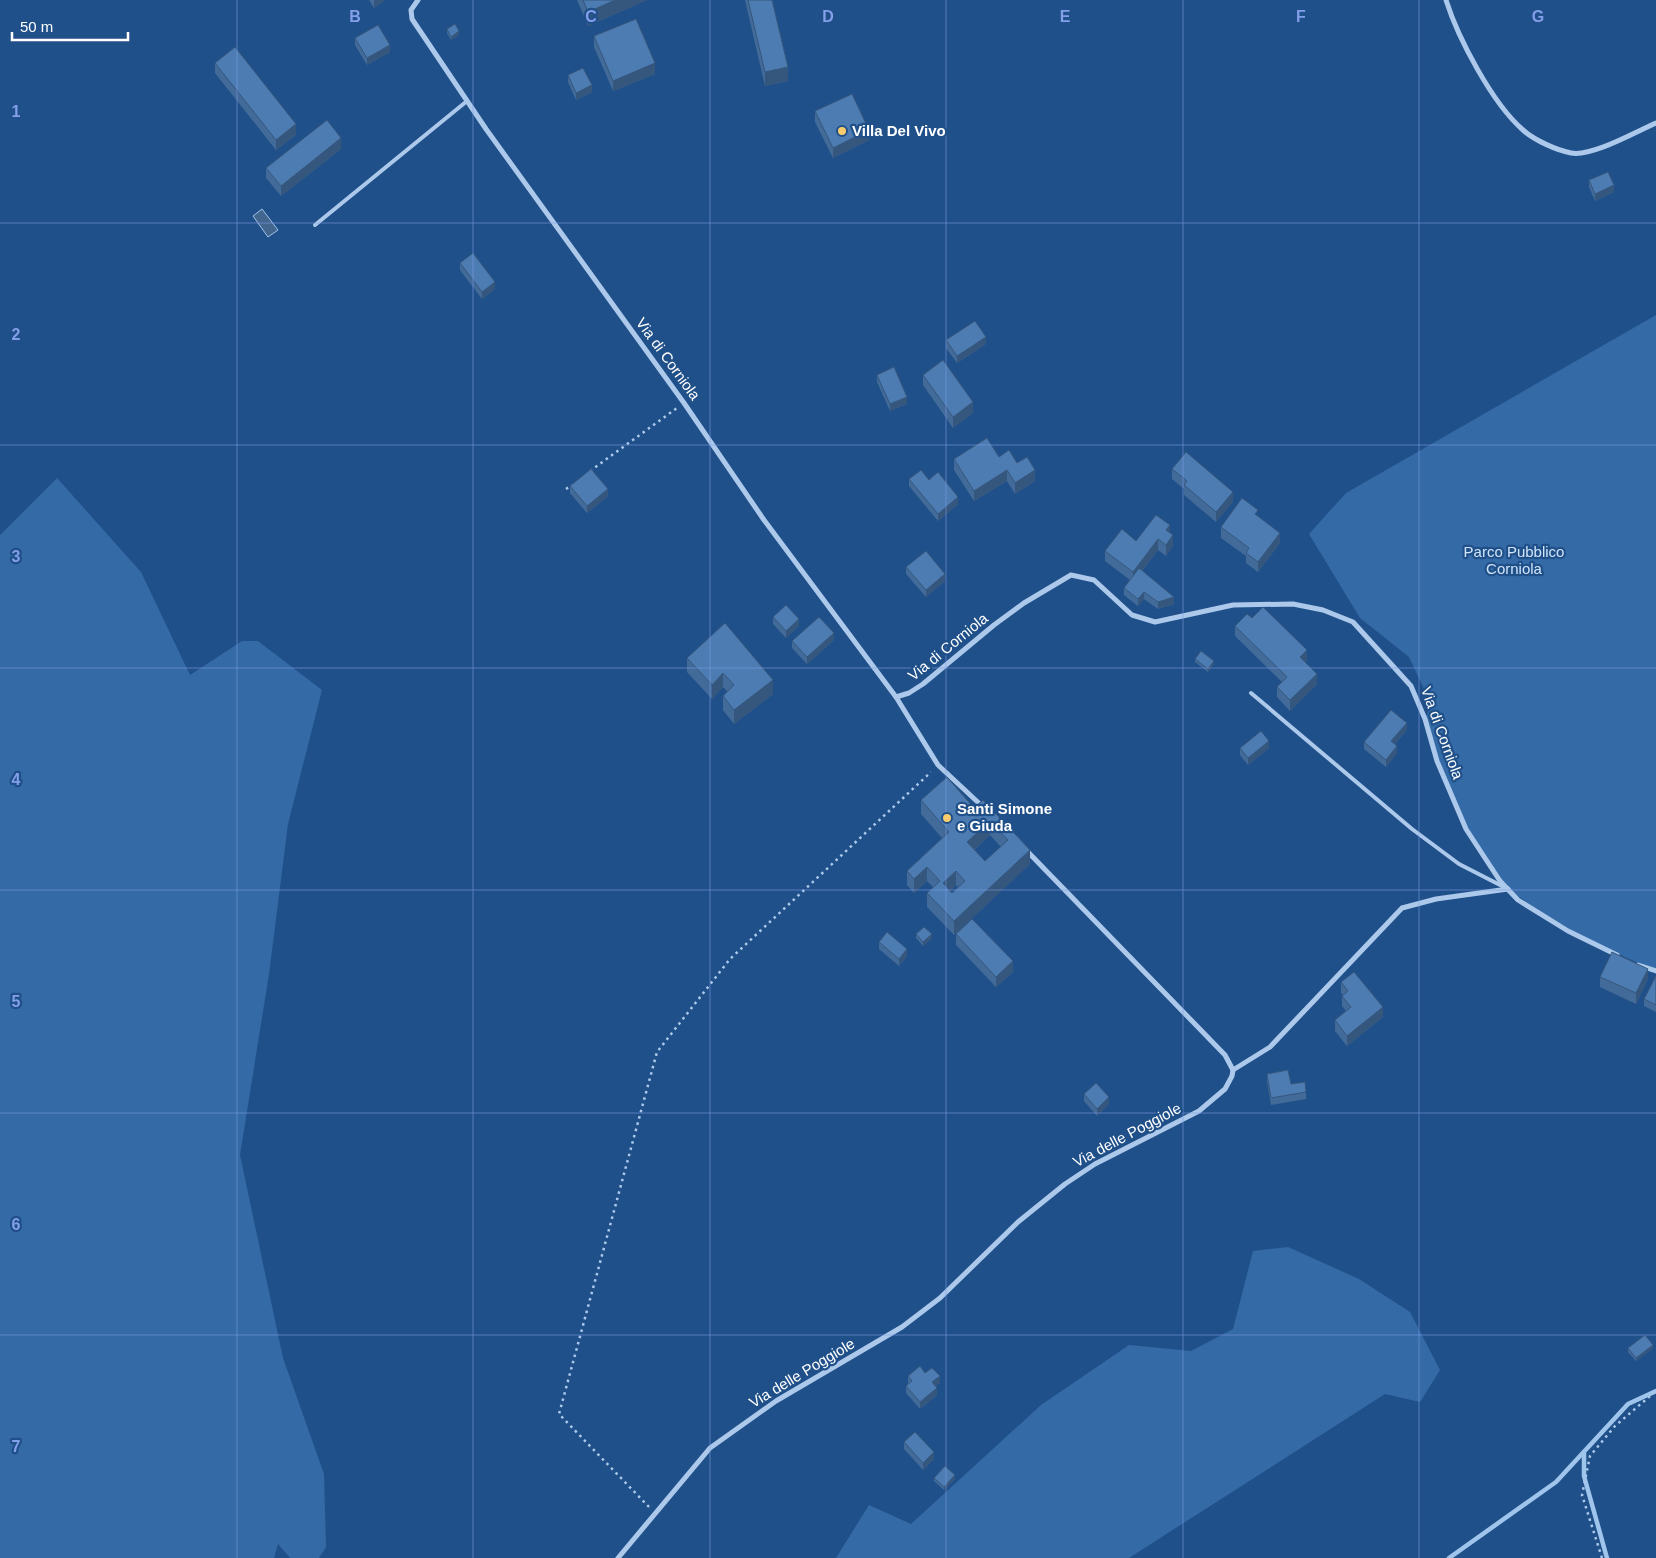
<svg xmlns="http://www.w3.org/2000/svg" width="1656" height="1558" font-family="Arial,sans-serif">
<rect width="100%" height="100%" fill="#205089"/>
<g fill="#346aa6">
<polygon points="1656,315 1656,971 1568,931 1508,889 1466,829 1437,761 1425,719 1431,704 1409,657 1360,618 1309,534 1346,493"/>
<polygon points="57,478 141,572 190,675 242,641 258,641 322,690 288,824 269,974 240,1155 283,1358 324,1474 326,1547 319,1558 290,1558 278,1544 274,1558 0,1558 0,535"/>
<polygon points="1288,1247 1359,1279 1410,1312 1440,1370 1420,1402 1385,1394 1129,1558 836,1558 869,1505 911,1524 1041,1405 1129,1345 1191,1351 1233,1329 1253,1251"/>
</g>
<polygon fill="#43668f" stroke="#9fc5ec" points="262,209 278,230 268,237 253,216"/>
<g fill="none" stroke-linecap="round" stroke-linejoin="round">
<g stroke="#9fc5ec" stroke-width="4.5">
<polyline points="1584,1453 1584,1476 1607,1558"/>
<polyline points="1449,1558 1556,1482 1628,1404 1656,1391"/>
</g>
<g stroke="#acc9eb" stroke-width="2.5" stroke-dasharray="2.5 4" stroke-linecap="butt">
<polyline points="590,471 677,408"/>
<polyline points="566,489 572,485"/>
<polyline points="649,1507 559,1414 657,1052 730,959 931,772"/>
<polyline points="1602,1558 1582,1495 1590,1456 1615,1426 1656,1391"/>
</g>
<g stroke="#acc9eb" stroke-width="4">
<polyline points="315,225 467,101"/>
<polyline points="1251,693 1412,829 1459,864 1504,887"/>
</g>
<g stroke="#acc9eb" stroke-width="5">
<polyline points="418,0 411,10 412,19 486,129 684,403 764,520 896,697 909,693 923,684 994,625 1024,603 1071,575 1094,580 1132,615 1155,622 1233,605 1293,604 1323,610 1353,622 1411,686 1425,719 1437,761 1466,829 1500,881 1518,900 1568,931 1617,955"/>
<path d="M 1446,0 C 1458,38 1492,103 1523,130 C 1534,140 1556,150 1571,153 C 1592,157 1635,132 1656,123"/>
<polyline points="896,697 938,765 983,807"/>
<polyline points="1638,965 1656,971"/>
<polyline points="1233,1070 1270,1047 1402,908 1436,899 1508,889"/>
<polyline points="618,1558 710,1448 776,1401 902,1327 940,1298 1018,1222 1065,1184 1095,1164 1199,1111 1225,1089 1232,1076 1233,1070 1225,1055 1026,850"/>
</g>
</g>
<g fill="#426b99" fill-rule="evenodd">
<polygon points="369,0 385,0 374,8"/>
<polygon points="577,0 647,0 588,26"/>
<polygon points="745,0 772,0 788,81 765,86"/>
<polygon points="447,29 459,35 451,40 447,33"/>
<polygon points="594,36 655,74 613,91 594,47"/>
<polygon points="355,38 390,52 367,65 355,45"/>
<polygon points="215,63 296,135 276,150 215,73"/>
<polygon points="568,75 592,92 576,100 568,82"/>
<polygon points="815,111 869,140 833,158 815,122"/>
<polygon points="341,149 281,196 266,178 266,168"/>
<polygon points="1589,180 1614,192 1595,201 1589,187"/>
<polygon points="460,263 495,289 482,299 460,270"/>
<polygon points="946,340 986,344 957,363 946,348"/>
<polygon points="877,375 907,404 890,411 877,382"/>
<polygon points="923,375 973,413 953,428 923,385"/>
<polygon points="999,457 1017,463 1035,481 1015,494 1007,481 974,501 954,470 954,459"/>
<polygon points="1172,469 1233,502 1216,522 1184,495 1184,489 1172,479"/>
<polygon points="909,479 929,480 958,504 938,521 909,486"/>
<polygon points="570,486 608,496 587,513 570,493"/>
<polygon points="1258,516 1280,543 1258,572 1246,563 1246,556 1221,538 1221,527"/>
<polygon points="1170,533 1173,546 1166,556 1158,550 1142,571 1174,604 1158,609 1144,599 1138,606 1124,595 1124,588 1130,580 1105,561 1105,551 1136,541"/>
<polygon points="906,567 945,581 926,597 906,574"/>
<polygon points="773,617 799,626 786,638 773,624"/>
<polygon points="1252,618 1307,661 1305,662 1317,684 1290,711 1277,697 1277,687 1282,682 1235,636 1235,626"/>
<polygon points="834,640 807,664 792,648 792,641"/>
<polygon points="687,658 773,694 734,724 723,710 723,696 728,692 723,687 712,699 687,672"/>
<polygon points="1195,659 1214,664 1208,672 1195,662"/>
<polygon points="1407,730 1395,744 1397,753 1386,767 1364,749 1364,742"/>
<polygon points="1240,748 1269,748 1248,765 1240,755"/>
<path d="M 921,800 L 974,808 L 983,800 L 1030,864 L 954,935 L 927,907 L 927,893 L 933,887 L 927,881 L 914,893 L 907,885 L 907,871 L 942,838 L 921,814 ZM 990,835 L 1001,847 L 985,861 L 974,850 ZM 956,885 L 958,887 L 952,893 L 950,891 Z"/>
<polygon points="916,934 932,938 923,946 916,938"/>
<polygon points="956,934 1013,972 996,987 956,945"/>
<polygon points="879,942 907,956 899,966 879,949"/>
<polygon points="1656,976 1656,1012 1644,1006 1644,999"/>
<polygon points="1600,977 1648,979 1636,1004 1600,987"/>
<polygon points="1341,982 1383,1017 1347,1046 1335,1031 1335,1020 1346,1011 1342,1006 1342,996 1343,995 1341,993"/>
<polygon points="1267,1074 1291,1084 1306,1092 1306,1099 1271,1105 1267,1081"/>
<polygon points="1084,1094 1109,1104 1097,1116 1084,1101"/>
<polygon points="1628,1348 1653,1348 1636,1361 1628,1352"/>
<polygon points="925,1373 940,1383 936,1386 937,1395 920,1409 906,1393 906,1386 908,1384 908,1376"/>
<polygon points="904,1442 934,1459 923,1470 904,1449"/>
<polygon points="934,1478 955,1479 944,1490 934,1481"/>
</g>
<g fill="#36577d">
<polygon points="374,0 385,0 374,8"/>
<polygon points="615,0 647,0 588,26 588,12"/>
<polygon points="459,31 459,35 451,40 451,37"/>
<polygon points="390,45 390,52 367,65 367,58"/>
<polygon points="655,63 655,74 613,91 613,81"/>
<polygon points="788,67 788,81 765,86 765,72"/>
<polygon points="592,85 592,92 576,100 576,93"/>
<polygon points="296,124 296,135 276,150 276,140"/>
<polygon points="869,130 869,140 833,158 833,148"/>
<polygon points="341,138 341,149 281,196 281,186"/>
<polygon points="1614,185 1614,192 1595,201 1595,194"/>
<polygon points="495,282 495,289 482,299 482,292"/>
<polygon points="986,337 986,344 957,363 957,356"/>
<polygon points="907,397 907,404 890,411 890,404"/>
<polygon points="973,402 973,413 953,428 953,417"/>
<polygon points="1007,470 1007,481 974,501 974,491"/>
<polygon points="1035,470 1035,481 1015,494 1015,483"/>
<polygon points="608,489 608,496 587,513 587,506"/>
<polygon points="1233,492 1233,502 1216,522 1216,512"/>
<polygon points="958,497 958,504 938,521 938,514"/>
<polygon points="1170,525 1170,536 1166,530"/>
<polygon points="1280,533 1280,543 1258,572 1258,562"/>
<polygon points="1173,535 1173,546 1166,556 1166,545"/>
<polygon points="1158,539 1158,550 1133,582 1133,572"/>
<polygon points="945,574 945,581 926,597 926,590"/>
<polygon points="1144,592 1144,599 1138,606 1138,599"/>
<polygon points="1174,597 1174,604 1158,609 1158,602"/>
<polygon points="799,619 799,626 786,638 786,631"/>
<polygon points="834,633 834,640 807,664 807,657"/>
<polygon points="1307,650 1307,661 1300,667 1300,657"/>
<polygon points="1214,661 1214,664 1208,672 1208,669"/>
<polygon points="723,673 723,687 712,699 712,685"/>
<polygon points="1317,674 1317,684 1290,711 1290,700"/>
<polygon points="773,680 773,694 734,724 734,710"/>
<polygon points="1407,723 1407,730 1391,748 1391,741"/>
<polygon points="1269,741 1269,748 1248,765 1248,758"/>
<polygon points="1397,746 1397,753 1386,767 1386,760"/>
<polygon points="990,821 990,835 967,856 967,842"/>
<polygon points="1030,850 1030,864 954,935 954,921"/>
<polygon points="927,867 927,881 914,893 914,879"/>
<polygon points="956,871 956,885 943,897 943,883"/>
<polygon points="932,934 932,938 923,946 923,942"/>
<polygon points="907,949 907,956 899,966 899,959"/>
<polygon points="1013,961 1013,972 996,987 996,977"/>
<polygon points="1648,969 1648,979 1636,1004 1636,993"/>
<polygon points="1383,1007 1383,1017 1347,1046 1347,1036"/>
<polygon points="1109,1097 1109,1104 1097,1116 1097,1109"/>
<polygon points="1653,1345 1653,1348 1636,1361 1636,1358"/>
<polygon points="940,1376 940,1383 932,1389 932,1382"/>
<polygon points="937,1388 937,1395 920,1409 920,1402"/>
<polygon points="934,1452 934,1459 923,1470 923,1463"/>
<polygon points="955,1475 955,1479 944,1490 944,1487"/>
</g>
<g fill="#4d7cb2" stroke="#36577d" fill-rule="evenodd">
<polygon points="583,0 615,0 588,12"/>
<polygon points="748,0 772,0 788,67 765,72"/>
<polygon points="636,19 655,63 613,81 594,36"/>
<polygon points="455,24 459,31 451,37 447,29"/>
<polygon points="378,25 390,45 367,58 355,38"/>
<polygon points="235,47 296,124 276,140 215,63"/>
<polygon points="583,68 592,85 576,93 568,75"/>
<polygon points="852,94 869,130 833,148 815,111"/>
<polygon points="327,120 341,138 281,186 266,168"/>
<polygon points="1608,172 1614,185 1595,194 1589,180"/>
<polygon points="473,253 495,282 482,292 460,263"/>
<polygon points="975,321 986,337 957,356 946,340"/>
<polygon points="943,360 973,402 953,417 923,375"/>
<polygon points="894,367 907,397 890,404 877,375"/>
<polygon points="987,438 999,457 1009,450 1017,463 1027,457 1035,470 1015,483 1007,470 974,491 954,459"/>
<polygon points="1186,452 1233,492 1216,512 1184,485 1187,481 1172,469"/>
<polygon points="591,469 608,489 587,506 570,486"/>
<polygon points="921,470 929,480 938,472 958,497 938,514 909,479"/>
<polygon points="1242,498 1258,510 1255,514 1280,533 1258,562 1246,553 1249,548 1221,527"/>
<polygon points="1156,515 1170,525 1166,530 1173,535 1166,545 1158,539 1133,572 1105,551 1122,529 1136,541"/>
<polygon points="926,551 945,574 926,590 906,567"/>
<polygon points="1139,568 1174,597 1158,602 1144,592 1138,599 1124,588"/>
<polygon points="786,605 799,619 786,631 773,617"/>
<polygon points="1263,607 1307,650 1300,657 1317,674 1290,700 1277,687 1287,677 1235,626 1247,614 1252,618"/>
<polygon points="819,617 834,633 807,657 792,641"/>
<polygon points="725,623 773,680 734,710 723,696 734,685 723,673 712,685 687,658"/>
<polygon points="1201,651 1214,661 1208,669 1195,659"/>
<polygon points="1391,710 1407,723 1391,741 1397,746 1386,760 1364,742"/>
<polygon points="1261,731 1269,741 1248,758 1240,748"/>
<path d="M 947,777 L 974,808 L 983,800 L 1030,850 L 954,921 L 927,893 L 940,881 L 927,867 L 914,879 L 907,871 L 949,832 L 921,800 ZM 990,821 L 1008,840 L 985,861 L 967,842 ZM 956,871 L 965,881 L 952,893 L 943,883 Z"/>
<polygon points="972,919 1013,961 996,977 956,934"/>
<polygon points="924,927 932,934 923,942 916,934"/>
<polygon points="887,932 907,949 899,959 879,942"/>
<polygon points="1612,952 1648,969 1636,993 1600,977"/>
<polygon points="1354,972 1383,1007 1347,1036 1335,1020 1351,1007 1342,996 1348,991 1341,982"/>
<polygon points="1656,976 1656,1005 1644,999"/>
<polygon points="1288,1070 1291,1084 1305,1082 1306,1092 1271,1098 1267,1074"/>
<polygon points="1096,1083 1109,1097 1097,1109 1084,1094"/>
<polygon points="1645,1335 1653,1345 1636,1358 1628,1348"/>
<polygon points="920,1366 925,1373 932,1368 940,1376 932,1382 937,1388 920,1402 906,1386 912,1381 908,1376"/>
<polygon points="915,1432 934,1452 923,1463 904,1442"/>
<polygon points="945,1466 955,1475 944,1487 934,1478"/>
</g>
<path fill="none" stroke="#839eea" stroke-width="1" stroke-opacity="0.55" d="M 237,0 L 237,1558M 473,0 L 473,1558M 710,0 L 710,1558M 946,0 L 946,1558M 1183,0 L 1183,1558M 1419,0 L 1419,1558M 0,223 L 1656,223M 0,445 L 1656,445M 0,668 L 1656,668M 0,890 L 1656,890M 0,1113 L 1656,1113M 0,1335 L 1656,1335"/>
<g fill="#f8cc6d" stroke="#205089" stroke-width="2">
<circle cx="842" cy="131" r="5"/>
<circle cx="947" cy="818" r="5"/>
</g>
<g text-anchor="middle" stroke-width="4.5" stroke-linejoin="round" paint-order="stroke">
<g font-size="15" font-weight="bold" fill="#fff" stroke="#205089" text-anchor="start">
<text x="852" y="136">Villa Del Vivo</text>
<text x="957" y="814">Santi Simone<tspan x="957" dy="17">e Giuda</tspan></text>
</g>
<g font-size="15" fill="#fff" stroke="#205089">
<text transform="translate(668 359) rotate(54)" y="5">Via di Corniola</text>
<text transform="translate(948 647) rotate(-39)" y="5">Via di Corniola</text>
<text transform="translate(1442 733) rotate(70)" y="5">Via di Corniola</text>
<text transform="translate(1127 1135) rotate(-28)" y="5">Via delle Poggiole</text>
<text transform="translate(802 1373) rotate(-31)" y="5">Via delle Poggiole</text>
</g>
<g font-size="15" fill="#d0e3f8" stroke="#205089">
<text x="1514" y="557">Parco Pubblico<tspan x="1514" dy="17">Corniola</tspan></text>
</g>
</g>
<g font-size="16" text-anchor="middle" font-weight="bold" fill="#839eea" stroke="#205089" stroke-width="4.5" stroke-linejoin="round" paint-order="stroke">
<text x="355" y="22">B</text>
<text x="591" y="22">C</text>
<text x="828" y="22">D</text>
<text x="1065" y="22">E</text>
<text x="1301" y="22">F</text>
<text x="1538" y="22">G</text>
<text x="16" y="117">1</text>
<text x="16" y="340">2</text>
<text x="16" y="562">3</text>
<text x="16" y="785">4</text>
<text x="16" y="1007">5</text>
<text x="16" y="1230">6</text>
<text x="16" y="1452">7</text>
</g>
<path d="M12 32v8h116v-8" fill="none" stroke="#ffffff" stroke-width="2.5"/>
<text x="20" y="32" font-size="15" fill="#ffffff" stroke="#205089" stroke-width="4" paint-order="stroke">50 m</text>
</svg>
